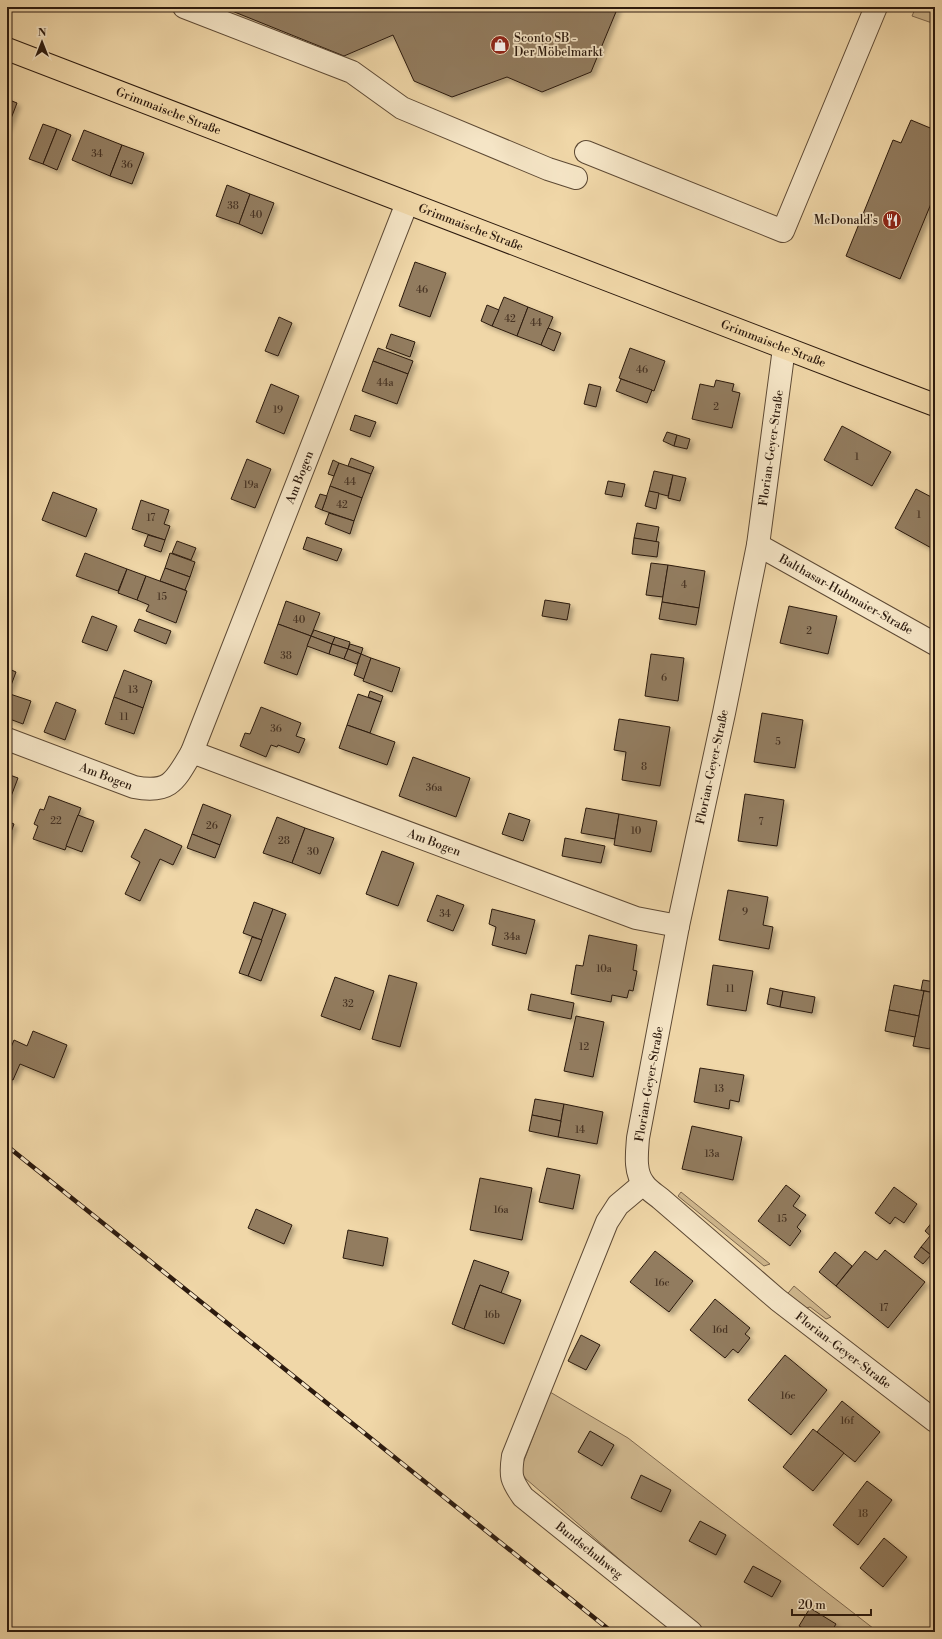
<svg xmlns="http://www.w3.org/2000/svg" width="942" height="1639" font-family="'Libre Bodoni',serif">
<defs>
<filter id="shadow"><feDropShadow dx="3.5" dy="3.5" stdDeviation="2" flood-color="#0004"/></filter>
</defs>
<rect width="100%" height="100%" fill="#f0d7a8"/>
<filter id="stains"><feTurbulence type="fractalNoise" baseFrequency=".005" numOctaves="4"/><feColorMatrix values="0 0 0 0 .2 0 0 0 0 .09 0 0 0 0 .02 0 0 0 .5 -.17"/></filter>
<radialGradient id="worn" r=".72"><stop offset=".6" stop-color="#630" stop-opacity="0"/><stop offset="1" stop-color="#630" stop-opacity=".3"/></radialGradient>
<g fill="#cfb78e" stroke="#7e684e">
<polygon points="916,7 935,7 935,24 912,16"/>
<polygon points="681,1192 770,1264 764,1266 678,1196"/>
<polygon points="794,1286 831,1317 826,1319 810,1307 800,1310 784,1298"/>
<polygon points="550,1392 628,1438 878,1632 704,1632 526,1479 520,1471"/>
</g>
<g fill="#927c5e" stroke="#2c1a0e" filter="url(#shadow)">
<polygon points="222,7 618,7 591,72 542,92 507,77 452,97 414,81 393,35 344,56"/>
<polygon points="7,99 17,103 7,129"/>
<polygon points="911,120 935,130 935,194 900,279 846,256 893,140 901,143"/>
<polygon points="43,124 57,129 43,164 29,159"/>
<polygon points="57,129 71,135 57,170 43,164"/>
<polygon points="84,130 122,145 110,176 72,160"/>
<polygon points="122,145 144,153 132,184 110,176"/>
<polygon points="227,185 250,194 239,224 216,216"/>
<polygon points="250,194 274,203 262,234 239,224"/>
<polygon points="415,262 446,273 430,317 399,306"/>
<polygon points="504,297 528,307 517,336 492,326"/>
<polygon points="487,305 499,310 492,326 481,321"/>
<polygon points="528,307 553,317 541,345 517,336"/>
<polygon points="279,317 292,323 278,356 265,351"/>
<polygon points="548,328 561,333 554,351 541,345"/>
<polygon points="391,334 415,342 410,357 386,348"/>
<polygon points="378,348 413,361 408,374 373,361"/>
<polygon points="630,348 665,361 654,391 619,378"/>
<polygon points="373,361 408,374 397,404 362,391"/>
<polygon points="621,379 652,390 647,403 616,391"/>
<polygon points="716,380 734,384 732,391 740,393 732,428 692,419 700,384 714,387"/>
<polygon points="271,384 299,396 284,434 256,422"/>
<polygon points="589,384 601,387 596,407 584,404"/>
<polygon points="355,415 376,422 370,437 350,430"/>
<polygon points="842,426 891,452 872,486 824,460"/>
<polygon points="667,432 677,435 674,446 663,441"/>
<polygon points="677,435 690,439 687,449 674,446"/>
<polygon points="351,458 374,467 371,474 348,466"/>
<polygon points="247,459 271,469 255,508 231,499"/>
<polygon points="333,460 339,463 334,476 328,474"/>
<polygon points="339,463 371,474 362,498 330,486"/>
<polygon points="654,471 673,475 668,496 649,491"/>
<polygon points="673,475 686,478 680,501 668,498"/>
<polygon points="608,481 625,484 622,497 605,494"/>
<polygon points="330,486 362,498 354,521 322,510"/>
<polygon points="916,489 935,499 935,550 895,528"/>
<polygon points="649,491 659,493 656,509 645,506"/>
<polygon points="53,492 97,509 86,537 42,520"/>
<polygon points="320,494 327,496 322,510 315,507"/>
<polygon points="141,500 169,510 164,524 170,526 165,540 132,529"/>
<polygon points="329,513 354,521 350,534 325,524"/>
<polygon points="637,523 659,527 656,542 634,538"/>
<polygon points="148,535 165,540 161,552 144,546"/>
<polygon points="307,537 342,549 337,561 303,549"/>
<polygon points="634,538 659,542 657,557 632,554"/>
<polygon points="177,541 196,548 191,560 172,553"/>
<polygon points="85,553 127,569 118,591 76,576"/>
<polygon points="170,553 195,562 190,577 165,568"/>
<polygon points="651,563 668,565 663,597 646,595"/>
<polygon points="668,565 705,571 699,608 662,602"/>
<polygon points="165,568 190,577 185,590 160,581"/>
<polygon points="127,569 146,576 137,600 118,593"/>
<polygon points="146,576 187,591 176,623 146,611 149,605 137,600"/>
<polygon points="545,600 570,604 567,620 542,616"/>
<polygon points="286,601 320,613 311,636 278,624"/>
<polygon points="662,602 699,608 696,625 659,619"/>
<polygon points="789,606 837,616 828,654 780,643"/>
<polygon points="92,616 117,626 107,651 82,642"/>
<polygon points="139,619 171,631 166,644 134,631"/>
<polygon points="278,624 311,636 297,675 264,663"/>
<polygon points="314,630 335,637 332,644 311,636"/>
<polygon points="311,636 332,644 329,654 307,646"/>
<polygon points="335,637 350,642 348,649 332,644"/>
<polygon points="332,644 348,649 344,659 329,654"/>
<polygon points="350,644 363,648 361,654 348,649"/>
<polygon points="348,649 361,654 357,664 344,659"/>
<polygon points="361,654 371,658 364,679 354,675"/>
<polygon points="651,654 684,658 678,701 645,696"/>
<polygon points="371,658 400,668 392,692 363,681"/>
<polygon points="7,668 16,672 7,696"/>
<polygon points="124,670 152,681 143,708 114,697"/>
<polygon points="370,691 383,696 381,702 368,697"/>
<polygon points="10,694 31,701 23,724 7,718 7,703"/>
<polygon points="358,694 381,702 370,733 347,725"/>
<polygon points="114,697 143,708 134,734 105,724"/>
<polygon points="56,702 76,710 65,740 44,732"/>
<polygon points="261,707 301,723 296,736 305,739 299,753 278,745 277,747 271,745 266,757 240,746 245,733 250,734"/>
<polygon points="762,713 803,720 795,768 754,762"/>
<polygon points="619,719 670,727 660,786 622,780 626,752 614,750"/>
<polygon points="347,725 395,742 387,765 339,748"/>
<polygon points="413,757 470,778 456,817 399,796"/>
<polygon points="7,774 18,778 7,807"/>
<polygon points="745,794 784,800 777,846 738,841"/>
<polygon points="49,796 81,808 65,850 33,839 38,826 34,824 40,809 44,810"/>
<polygon points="203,804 231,815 220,845 192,834"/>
<polygon points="586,808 619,814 615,839 581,833"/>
<polygon points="509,813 530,820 523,841 502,834"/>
<polygon points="619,814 657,821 651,852 614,845"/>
<polygon points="78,815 94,821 82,852 66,846"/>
<polygon points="277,817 305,828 292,863 263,853"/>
<polygon points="7,821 14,824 7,843"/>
<polygon points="305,828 334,838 320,874 292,863"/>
<polygon points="145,829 182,846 173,865 160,859 140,901 125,894 140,862 131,857"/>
<polygon points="192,834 220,845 215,858 187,848"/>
<polygon points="565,838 605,846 601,863 562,856"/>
<polygon points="382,851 414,863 398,906 366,894"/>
<polygon points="728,890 768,897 763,925 773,927 769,949 719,940"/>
<polygon points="437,895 464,905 453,931 427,921"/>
<polygon points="254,902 273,909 262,940 243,933"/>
<polygon points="273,909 286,914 261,981 248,976"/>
<polygon points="492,909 535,920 526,954 492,945 496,927 489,924"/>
<polygon points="589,935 637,945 633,970 637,971 633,991 629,990 627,998 612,995 611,1002 571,994 576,965 583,966"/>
<polygon points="252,937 262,940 248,976 239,973"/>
<polygon points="713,965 753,971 746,1011 707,1005"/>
<polygon points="389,975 417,983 400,1047 372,1039"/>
<polygon points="335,977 374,991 360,1030 321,1016"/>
<polygon points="923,980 935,982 935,993 921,990"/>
<polygon points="894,985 924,991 919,1016 889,1010"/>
<polygon points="770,988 783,991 780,1007 767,1004"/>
<polygon points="783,991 815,997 812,1013 780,1007"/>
<polygon points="924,991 935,993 935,1025 930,1049 913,1046"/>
<polygon points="531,994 574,1003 571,1019 528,1010"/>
<polygon points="889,1010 919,1016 915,1037 885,1031"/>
<polygon points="576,1016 604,1022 593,1077 564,1071"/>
<polygon points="935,1026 935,1050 930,1049"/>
<polygon points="33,1031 67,1045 54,1078 20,1064 13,1080 7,1078 7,1057 14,1040 27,1046"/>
<polygon points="700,1068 744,1075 739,1102 730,1100 729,1109 694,1102"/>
<polygon points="535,1099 564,1104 561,1121 532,1115"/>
<polygon points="564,1104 603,1112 597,1144 558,1137"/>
<polygon points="532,1115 561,1121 558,1137 529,1131"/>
<polygon points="692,1126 742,1137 733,1180 682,1169"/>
<polygon points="547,1168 580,1175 573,1209 539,1202"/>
<polygon points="480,1178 532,1188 522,1240 470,1230"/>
<polygon points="786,1185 800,1196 793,1206 806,1215 797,1227 801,1231 790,1246 758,1221"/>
<polygon points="894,1187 917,1204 904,1223 895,1217 890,1224 875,1213"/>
<polygon points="256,1209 292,1225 284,1244 248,1228"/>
<polygon points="933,1221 935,1222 935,1240 925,1231"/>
<polygon points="348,1230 388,1238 383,1266 343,1258"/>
<polygon points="930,1236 935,1240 935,1258 921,1247"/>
<polygon points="921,1247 931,1255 923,1264 914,1257"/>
<polygon points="885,1250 925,1282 888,1328 836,1286 865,1251 877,1260"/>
<polygon points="655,1251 693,1281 669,1312 630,1282"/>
<polygon points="835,1252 852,1266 836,1286 819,1272"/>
<polygon points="474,1260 509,1272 501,1293 480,1285 464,1329 452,1324"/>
<polygon points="480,1285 521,1300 504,1344 464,1329"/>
<polygon points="715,1299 750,1328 745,1334 750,1338 738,1353 733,1349 725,1358 690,1330"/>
<polygon points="581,1335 600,1345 586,1370 568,1361"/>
<polygon points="785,1355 827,1390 791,1435 748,1400"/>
<polygon points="842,1401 880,1432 855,1462 817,1432"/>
<polygon points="813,1429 844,1453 813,1491 783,1467"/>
<polygon points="590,1431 614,1445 602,1466 578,1452"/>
<polygon points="641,1475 671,1490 661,1512 631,1498"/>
<polygon points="867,1481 892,1500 858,1545 833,1525"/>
<polygon points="700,1521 726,1535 716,1555 689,1541"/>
<polygon points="884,1538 907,1557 883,1587 860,1568"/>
<polygon points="753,1566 781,1581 772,1597 744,1582"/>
<polygon points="810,1608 836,1624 831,1632 810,1632 799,1626"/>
</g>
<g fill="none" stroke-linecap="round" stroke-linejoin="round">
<defs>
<g id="minor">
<polyline points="184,7 352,72 402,108 548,169 576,178"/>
<polyline points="586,152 783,231 876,7"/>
<path id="s1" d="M 784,348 L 758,545 L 724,713 L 678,926 L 638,1138 C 637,1152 634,1172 644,1184 C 648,1190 655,1194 661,1199 L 778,1300 L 935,1421"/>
<path id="s2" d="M 758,545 L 935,644"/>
<path id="s3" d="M 7,739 L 134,787 C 170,794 175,781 192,752 L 636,918 L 678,926"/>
<path id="s4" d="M 192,752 L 407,203"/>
<path id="s5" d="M 643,1184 L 618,1205 L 607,1222 L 513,1456 C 510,1476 511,1480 523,1497 L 691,1632"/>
</g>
<g id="major">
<path id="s6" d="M 7,49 L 858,376 L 935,405"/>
</g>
</defs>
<use href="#minor" stroke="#5d4934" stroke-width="24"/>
<use href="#major" stroke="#2c1a0e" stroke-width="24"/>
<use href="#minor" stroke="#f5e5c6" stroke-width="22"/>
<use href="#major" stroke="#f0d7a8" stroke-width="22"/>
<defs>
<polyline id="rail" points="7,1146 612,1632"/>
</defs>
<use href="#rail" stroke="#2c1a0e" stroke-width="4.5"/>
<use href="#rail" stroke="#f5e5c6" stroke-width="3" stroke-dasharray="9" stroke-linecap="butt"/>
</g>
<defs>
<symbol id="shop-disc" viewBox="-11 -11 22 22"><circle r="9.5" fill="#8f2418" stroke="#f5e5c6"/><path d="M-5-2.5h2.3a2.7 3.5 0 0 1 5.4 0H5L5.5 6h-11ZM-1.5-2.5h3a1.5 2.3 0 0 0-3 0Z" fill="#fff"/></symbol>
<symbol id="restaurant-disc" viewBox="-11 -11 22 22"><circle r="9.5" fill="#8f2418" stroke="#f5e5c6"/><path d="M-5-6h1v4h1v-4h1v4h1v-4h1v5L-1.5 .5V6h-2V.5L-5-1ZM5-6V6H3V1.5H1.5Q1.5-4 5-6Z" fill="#fff"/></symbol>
</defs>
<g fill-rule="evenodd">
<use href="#shop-disc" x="489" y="34" width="22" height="22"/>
<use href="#restaurant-disc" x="881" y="209" width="22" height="22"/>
</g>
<g text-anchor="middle" stroke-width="3.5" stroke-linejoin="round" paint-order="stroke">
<g font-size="10" fill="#463222">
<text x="97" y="157">34</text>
<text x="127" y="168">36</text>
<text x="233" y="209">38</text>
<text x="256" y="218">40</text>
<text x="422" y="293">46</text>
<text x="510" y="322">42</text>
<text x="536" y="326">44</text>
<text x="642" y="373">46</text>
<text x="385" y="386">44a</text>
<text x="716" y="410">2</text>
<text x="278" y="413">19</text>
<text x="857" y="460">1</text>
<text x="350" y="485">44</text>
<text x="251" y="488">19a</text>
<text x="342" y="508">42</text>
<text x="919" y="518">1</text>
<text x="151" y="521">17</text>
<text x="684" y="588">4</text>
<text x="162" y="600">15</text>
<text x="299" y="623">40</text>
<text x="809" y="634">2</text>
<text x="286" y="659">38</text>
<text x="664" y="681">6</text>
<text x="133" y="693">13</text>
<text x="124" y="720">11</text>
<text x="276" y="732">36</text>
<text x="778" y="745">5</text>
<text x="644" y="770">8</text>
<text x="434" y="791">36a</text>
<text x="56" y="824">22</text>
<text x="761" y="825">7</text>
<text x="212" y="829">26</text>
<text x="636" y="834">10</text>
<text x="284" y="844">28</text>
<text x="313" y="855">30</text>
<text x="745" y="915">9</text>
<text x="445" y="917">34</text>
<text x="512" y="940">34a</text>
<text x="604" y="972">10a</text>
<text x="730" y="992">11</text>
<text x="348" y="1007">32</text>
<text x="584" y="1050">12</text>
<text x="719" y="1092">13</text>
<text x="580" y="1133">14</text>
<text x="712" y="1157">13a</text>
<text x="501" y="1213">16a</text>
<text x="782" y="1222">15</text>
<text x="662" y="1286">16c</text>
<text x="884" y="1311">17</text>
<text x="492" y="1318">16b</text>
<text x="720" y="1333">16d</text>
<text x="788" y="1399">16e</text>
<text x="847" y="1424">16f</text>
<text x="863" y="1517">18</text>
</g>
<g font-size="12" fill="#2c1a0e" stroke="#f5e5c6" text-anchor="start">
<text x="514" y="42">Sconto SB -<tspan x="514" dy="14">Der Möbelmarkt</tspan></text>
<text x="878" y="224" text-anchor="end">McDonald's</text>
</g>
<g font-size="12" fill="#2c1a0e" stroke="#f5e5c6">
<text dy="4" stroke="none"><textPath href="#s6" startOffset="173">Grimmaische Straße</textPath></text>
<text dy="4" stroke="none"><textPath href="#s6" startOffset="497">Grimmaische Straße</textPath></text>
<text dy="4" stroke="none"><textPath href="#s6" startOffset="821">Grimmaische Straße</textPath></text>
<text transform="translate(771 448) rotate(-82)" y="4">Florian-Geyer-Straße</text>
<text dy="4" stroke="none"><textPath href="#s4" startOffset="295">Am Bogen</textPath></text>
<text dy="4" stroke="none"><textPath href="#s2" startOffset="101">Balthasar-Hubmaier-Straße</textPath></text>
<text transform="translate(712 767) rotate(-78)" y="4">Florian-Geyer-Straße</text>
<text dy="4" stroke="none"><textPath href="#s3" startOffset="106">Am Bogen</textPath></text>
<text dy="4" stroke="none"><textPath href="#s3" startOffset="470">Am Bogen</textPath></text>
<text transform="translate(649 1084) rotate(-80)" y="4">Florian-Geyer-Straße</text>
<text dy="4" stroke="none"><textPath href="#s1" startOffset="1111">Florian-Geyer-Straße</textPath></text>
<text dy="4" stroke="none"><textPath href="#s5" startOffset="434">Bundschuhweg</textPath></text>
</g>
</g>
<rect width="942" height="1639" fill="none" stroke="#f0d7a8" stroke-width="24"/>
<rect x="8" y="8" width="926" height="1623" fill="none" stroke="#2c1a0e" stroke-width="2"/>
<rect x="12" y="12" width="918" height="1615" fill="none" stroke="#2c1a0e"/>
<g transform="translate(42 42)" stroke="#f5e5c6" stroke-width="3" paint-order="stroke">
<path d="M0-3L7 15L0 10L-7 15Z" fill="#2c1a0e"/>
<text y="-6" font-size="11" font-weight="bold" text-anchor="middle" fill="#2c1a0e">N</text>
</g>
<path d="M792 1609v6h79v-6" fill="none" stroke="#2c1a0e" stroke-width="2"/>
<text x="798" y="1609" font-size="12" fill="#2c1a0e" stroke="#f5e5c6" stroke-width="3" paint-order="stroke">20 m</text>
<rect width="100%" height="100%" filter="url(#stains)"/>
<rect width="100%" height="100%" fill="url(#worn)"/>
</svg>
